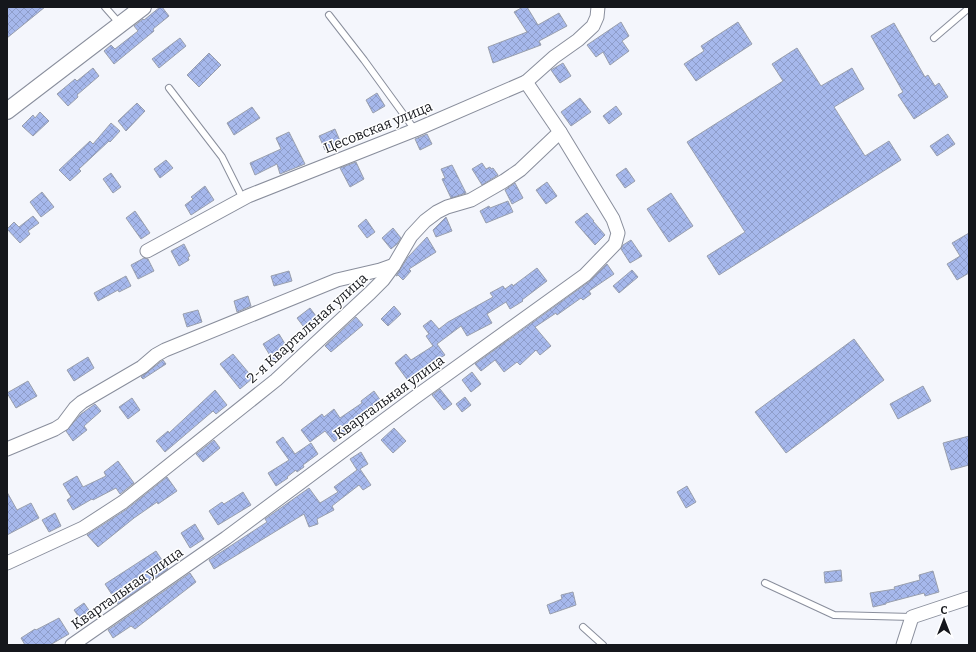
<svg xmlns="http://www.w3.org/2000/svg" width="976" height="652" font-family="Bitter,serif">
<defs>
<pattern id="building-cross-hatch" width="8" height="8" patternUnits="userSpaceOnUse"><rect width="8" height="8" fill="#a6b8ec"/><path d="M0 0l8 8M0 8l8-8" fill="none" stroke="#8e9dca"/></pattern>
</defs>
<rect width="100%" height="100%" fill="#f4f6fc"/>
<g fill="url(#building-cross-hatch)" stroke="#999fad">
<polygon points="7,7 45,7 7,38"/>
<polygon points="160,7 162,7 169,16 153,29 154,31 114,64 104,51 111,45 115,49 138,31 134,26 143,19 144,20"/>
<polygon points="523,7 527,7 538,25 559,13 567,26 539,41 541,45 493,63 488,47 527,32 514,12"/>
<polygon points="621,22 629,36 622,41 629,51 610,65 603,52 596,57 587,45"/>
<polygon points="738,22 752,44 696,81 684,64 704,51 701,46"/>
<polygon points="894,23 925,77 928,75 935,86 939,83 948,97 914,119 898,95 903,92 871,36"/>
<polygon points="180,38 186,46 159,68 152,59"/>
<polygon points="797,48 821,86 852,68 864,89 834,107 865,156 889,141 901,160 719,275 707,256 745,232 687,142 783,81 772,64"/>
<polygon points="209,53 221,65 199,87 187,75"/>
<polygon points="563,63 571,76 560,83 551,70"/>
<polygon points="93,68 99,76 77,95 78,97 68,106 57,94 75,79 77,81"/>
<polygon points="377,93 385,106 373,113 366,100"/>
<polygon points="580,98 591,112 571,126 561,112"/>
<polygon points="137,103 145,111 126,131 118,121"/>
<polygon points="616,106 622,114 609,124 603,116"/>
<polygon points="252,107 260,118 234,135 227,123"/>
<polygon points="40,112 49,121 33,136 22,126 33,115 35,118"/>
<polygon points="111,123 120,131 110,142 109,141 79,169 81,171 70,181 59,170 90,141 93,144"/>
<polygon points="335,129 341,143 325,150 319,136"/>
<polygon points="289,132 305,164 280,174 277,164 255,175 250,163 281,149 276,138"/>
<polygon points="427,134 432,144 420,150 415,139"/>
<polygon points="948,134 955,144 937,156 930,146"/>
<polygon points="166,160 173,168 160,178 154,169"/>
<polygon points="356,162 364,179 350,187 340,168"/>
<polygon points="482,163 486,169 490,167 491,169 493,168 498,175 482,185 472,169"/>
<polygon points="452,165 466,193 451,198 442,179 445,178 441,169"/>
<polygon points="626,168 635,181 625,188 616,175"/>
<polygon points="111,173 121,187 113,193 103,179"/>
<polygon points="547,182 557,196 546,204 536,190"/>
<polygon points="515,183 523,198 512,204 505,190"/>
<polygon points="205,186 214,200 191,215 185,205 193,199 191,197"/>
<polygon points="42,192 54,207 41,217 30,202"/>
<polygon points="671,193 693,226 669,242 647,209"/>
<polygon points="508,201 513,212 486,223 480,211 489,206 490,208"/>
<polygon points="135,211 150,233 141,239 126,218"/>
<polygon points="587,213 594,221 593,221 605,235 595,245 575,222"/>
<polygon points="33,216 39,223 28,231 30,234 20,243 7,229 14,222 19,227"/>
<polygon points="446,217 452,231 436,237 433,230"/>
<polygon points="366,219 375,232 367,238 358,226"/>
<polygon points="393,228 401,238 397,244 391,249 382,238"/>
<polygon points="969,233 969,273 957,280 947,264 960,256 952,243"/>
<polygon points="427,237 436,252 409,269 411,271 403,280 398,275 396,276 408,257"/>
<polygon points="631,240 642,256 630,263 621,249 623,245"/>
<polygon points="184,244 190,256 188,257 189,260 179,266 171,251"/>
<polygon points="144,258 148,259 154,271 138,279 131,265"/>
<polygon points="607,264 614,274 589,291 591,294 583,300 581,298 557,315 556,313 535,327 551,346 540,355 536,350 520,365 517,362 504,372 495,360 481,371 475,364 590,281"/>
<polygon points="537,268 547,281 522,300 523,301 510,309 506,302 487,314 492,323 467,336 461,326 437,344 445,355 419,371 421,373 409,382 395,363 406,354 411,360 433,346 426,336 429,334 423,326 431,320 439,329 448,322 493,297 490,293 503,286 505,289 512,284 513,286"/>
<polygon points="632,270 638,277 619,293 613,286"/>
<polygon points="289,271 292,281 274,286 271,276"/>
<polygon points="126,276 131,286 119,292 118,290 98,301 94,293"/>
<polygon points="248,296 251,306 237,312 234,301"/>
<polygon points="394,306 401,314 388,326 381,319"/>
<polygon points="310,308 319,320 306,330 297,318"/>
<polygon points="198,310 202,322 187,327 183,314"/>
<polygon points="356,317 363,325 331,352 325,346"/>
<polygon points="279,334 290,352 274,362 263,344"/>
<polygon points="854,339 884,380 786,453 755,412"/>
<polygon points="233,354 253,378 240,389 220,364"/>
<polygon points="88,357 94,368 74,381 67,370"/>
<polygon points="163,360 166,364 143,379 141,377"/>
<polygon points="472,372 481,384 471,392 462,380"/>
<polygon points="28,381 37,396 16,408 7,393"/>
<polygon points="923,386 931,401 898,419 890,404"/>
<polygon points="440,389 452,404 444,410 432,395"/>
<polygon points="215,390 227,405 216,414 213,411 165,452 156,441 168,431 169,433"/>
<polygon points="374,391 381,401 358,418 360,421 334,442 325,431 310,442 301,430 322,414 324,417 334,409 340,418 362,403 361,401"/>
<polygon points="465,397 471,405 462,412 456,404"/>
<polygon points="132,398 140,410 128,419 119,407"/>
<polygon points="95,404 101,411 84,426 87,430 73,441 66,431 81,414"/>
<polygon points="394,428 406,441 393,453 381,440"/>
<polygon points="969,436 969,465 951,470 943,443"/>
<polygon points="283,437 295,454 311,443 318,454 303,465 304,467 297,472 296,470 287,477 288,478 276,486 268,473 289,460 276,442"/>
<polygon points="214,440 220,448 203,462 196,454"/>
<polygon points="361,452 368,464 360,469 371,485 363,490 359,485 332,506 334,510 317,519 318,524 309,527 304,514 214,569 209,560 267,522 265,519 309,488 320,503 338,492 334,487 357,470 350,459"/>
<polygon points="118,461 134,483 120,494 116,488 93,500 92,499 73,510 67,500 71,497 63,484 77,476 83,487 106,476 104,472"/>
<polygon points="167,477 177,491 158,504 157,502 134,518 98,547 87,535 127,509"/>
<polygon points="687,486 696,502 686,508 677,492"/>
<polygon points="7,492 17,510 31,503 39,518 7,535"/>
<polygon points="243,492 251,505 218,525 209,511 222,502 224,504"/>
<polygon points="55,513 61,526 49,532 42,520"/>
<polygon points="195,524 204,539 190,548 181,533"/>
<polygon points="156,551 168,569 118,604 105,584"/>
<polygon points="841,570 842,581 825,583 824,572"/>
<polygon points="933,571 939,592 925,596 924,593 886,603 886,604 873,607 870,593 895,589 894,587 920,580 919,575"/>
<polygon points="190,573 196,582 135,629 131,626 113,638 108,630"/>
<polygon points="573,592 576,605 550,614 547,605 562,599 561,595"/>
<polygon points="84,603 93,616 83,623 74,610"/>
<polygon points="59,618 69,634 50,645 25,645 21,638 35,629 36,630"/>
</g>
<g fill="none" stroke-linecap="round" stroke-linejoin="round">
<defs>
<g id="service">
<polyline points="105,7 120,24"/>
<polyline points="329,15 364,60 415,130"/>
<polyline points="934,38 969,8"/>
<polyline points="169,88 222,157 243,199"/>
<polyline points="765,583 834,615 912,617"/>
<polyline points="583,627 603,645"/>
</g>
<g id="minor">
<polyline points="147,251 248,196 415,130 526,82 554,57 578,40 593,26 597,17 598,7"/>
<polyline points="7,449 55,429 63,424 75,408 82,402 142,367 156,355 165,350 337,280 380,270 394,265"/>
<polyline points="7,563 83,528 123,502 276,380 370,293 383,280 394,265 411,236 425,221 437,212 447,207 471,200 504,181 520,170 560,132 526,82"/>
<polyline points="72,645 226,538 414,398 585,275 615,244 618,233 613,219 560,132"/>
<polyline points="903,645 912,617 969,598"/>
</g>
<polyline id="tertiary" points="7,111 143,7"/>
</defs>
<use href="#service" stroke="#898e9c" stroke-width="8"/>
<use href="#minor" stroke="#898e9c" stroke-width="15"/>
<use href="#tertiary" stroke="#898e9c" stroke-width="18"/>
<use href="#service" stroke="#fff" stroke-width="6"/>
<use href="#minor" stroke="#fff" stroke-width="13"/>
<use href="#tertiary" stroke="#fff" stroke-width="16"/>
</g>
<g text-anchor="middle" stroke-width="3" stroke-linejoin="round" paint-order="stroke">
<g font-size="14" fill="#15171c" stroke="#fff">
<text transform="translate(378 127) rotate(-22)" y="5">Цесовская улица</text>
<text transform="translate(307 328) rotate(-42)" y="5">2-я Квартальная улица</text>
<text transform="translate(389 397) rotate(-36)" y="5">Квартальная улица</text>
<text transform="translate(127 588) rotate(-35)" y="5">Квартальная улица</text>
</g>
</g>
<rect width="976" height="652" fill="none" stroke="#15171c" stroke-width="16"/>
<g transform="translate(944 620)" stroke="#ffffff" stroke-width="3" paint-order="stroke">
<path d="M0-3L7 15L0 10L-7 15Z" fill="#15171c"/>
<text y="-6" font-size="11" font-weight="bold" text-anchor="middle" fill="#15171c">С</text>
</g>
</svg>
